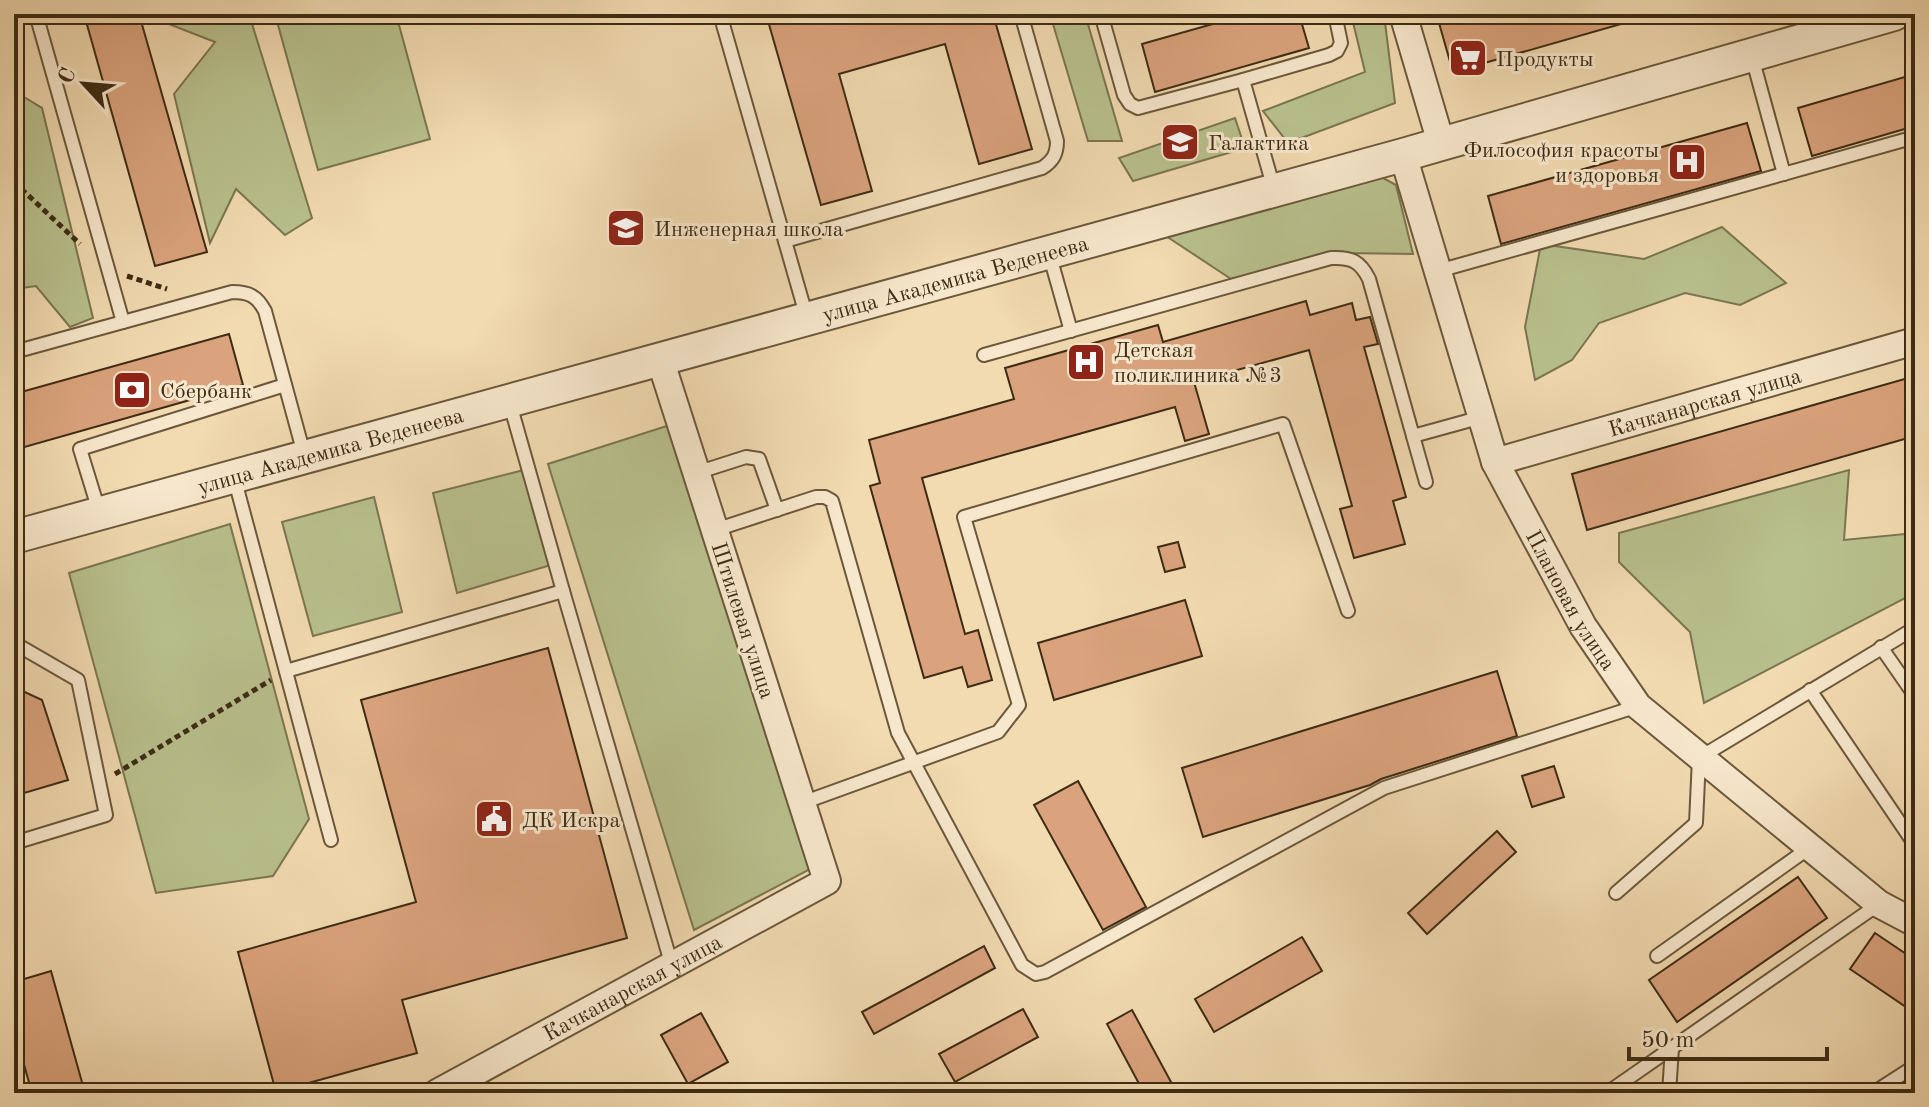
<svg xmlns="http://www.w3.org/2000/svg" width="1929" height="1107" font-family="'Old Standard TT',serif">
<rect width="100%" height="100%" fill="#f2dab1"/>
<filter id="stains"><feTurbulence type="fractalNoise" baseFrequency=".0025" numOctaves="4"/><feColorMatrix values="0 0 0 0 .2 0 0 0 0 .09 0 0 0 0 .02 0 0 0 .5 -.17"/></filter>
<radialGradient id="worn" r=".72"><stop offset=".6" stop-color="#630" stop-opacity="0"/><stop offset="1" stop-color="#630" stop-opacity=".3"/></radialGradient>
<g fill="#b8c08d" stroke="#7b7650" stroke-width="2">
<polygon points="155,14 249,14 312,218 285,235 236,189 210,243 174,94 215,42 156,19"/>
<polygon points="275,14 396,14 430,139 318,170"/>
<polygon points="1050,14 1085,14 1122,141 1088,141"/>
<polygon points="1351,14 1384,14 1395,103 1288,143 1263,111 1365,72"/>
<polygon points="24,97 42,108 93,318 70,327 36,286 14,289 14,101"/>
<polygon points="1235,118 1245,148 1133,181 1119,158"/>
<polygon points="1361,166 1396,185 1413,254 1343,253 1231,279 1166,236"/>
<polygon points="1722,227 1786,283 1740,305 1685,293 1599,323 1572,360 1535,380 1525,327 1541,244 1644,259"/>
<polygon points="673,424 814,867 694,930 548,464"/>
<polygon points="524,470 554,564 457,593 433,493"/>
<polygon points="1849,470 1844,540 1915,533 1915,593 1704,703 1690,632 1619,562 1619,533"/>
<polygon points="374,497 402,612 313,636 282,522"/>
<polygon points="230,524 309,819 273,876 156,893 69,573"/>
</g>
<g fill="#daa37d" stroke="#3e2c14" stroke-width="2">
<polygon points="84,14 139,14 207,252 155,266"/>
<polygon points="766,14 823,14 826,24 860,14 993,14 1032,149 979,164 945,44 839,74 872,191 821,205"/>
<polygon points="1248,14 1299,14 1309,48 1155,92 1142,44"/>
<polygon points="1468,14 1635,14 1635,20 1453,72 1439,23"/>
<polygon points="1915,74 1915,126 1812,156 1798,108"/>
<polygon points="1747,123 1761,171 1501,244 1488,196"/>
<polygon points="1306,301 1310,315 1352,303 1356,320 1370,317 1378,344 1364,347 1406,497 1393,501 1405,544 1354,558 1340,509 1352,506 1309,350 1194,382 1209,434 1185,441 1175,407 922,478 965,634 978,630 992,680 968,687 962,667 924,678 870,486 880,483 869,440 1014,399 1005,368 1158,325 1163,342"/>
<polygon points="229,334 243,385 14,450 14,394"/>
<polygon points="1915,376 1915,436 1587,530 1572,474"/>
<polygon points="1178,542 1185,567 1165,572 1158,547"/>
<polygon points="1185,600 1202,656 1054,700 1038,643"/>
<polygon points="548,648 627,938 402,1000 417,1053 276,1092 238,952 416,902 361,700"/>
<polygon points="1497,671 1517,736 1381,779 1370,785 1203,837 1182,768"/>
<polygon points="14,687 42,700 68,780 14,796"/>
<polygon points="1554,766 1564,797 1532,807 1522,776"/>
<polygon points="1078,781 1146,907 1103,930 1034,805"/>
<polygon points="1497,831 1516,852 1427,934 1408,913"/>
<polygon points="1798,877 1827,918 1677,1022 1649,980"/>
<polygon points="1875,933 1915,960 1915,993 1906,1007 1850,969"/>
<polygon points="1302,937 1322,971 1214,1032 1195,999"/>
<polygon points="984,946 995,968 874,1034 862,1012"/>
<polygon points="51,971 85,1093 32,1093 14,1029 14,982"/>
<polygon points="1023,1009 1038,1037 955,1082 939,1054"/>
<polygon points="1132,1010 1177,1093 1144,1093 1107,1024"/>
<polygon points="701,1013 728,1062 688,1084 661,1035"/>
</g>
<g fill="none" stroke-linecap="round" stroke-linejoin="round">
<defs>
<g id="service">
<polyline points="36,14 123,322"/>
<polyline points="720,14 807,318"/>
<polyline points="1101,14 1124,95 1130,104 1138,108 1243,80"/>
<polyline points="1155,15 1160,14"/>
<polyline points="1752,57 1784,174"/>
<polyline points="1274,189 1243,80 1329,55 1337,51 1341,43 1335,14"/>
<path d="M 785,241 L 1042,168 C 1053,161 1057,154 1057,141 L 1021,14"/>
<polyline points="1049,253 1071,331"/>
<polyline points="1438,271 1915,137"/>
<path d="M 14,352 L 232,292 C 249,292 257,296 265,311 L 304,454"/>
<path d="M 984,355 L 1331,258 C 1351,257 1360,261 1369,279 L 1413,436 L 1482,417"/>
<polyline points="1413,436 1426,482"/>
<polyline points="696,473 746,457 759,459 777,510"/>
<polyline points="234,477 331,840"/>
<polyline points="99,511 80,449 285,385"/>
<polyline points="715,530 816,497 825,497 832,501 898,733 1022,965 1036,974 1045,972 1384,788 1638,706"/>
<polyline points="563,591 672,966"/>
<polyline points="14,643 78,680 106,815 14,843"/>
<polyline points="1881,647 1915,696"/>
<polyline points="286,671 563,591 510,404"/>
<polyline points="1810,690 1915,845"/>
<polyline points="802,803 998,732 1019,705 964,517 1283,424 1348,611"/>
<polyline points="1616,893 1696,823 1699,758 1915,628"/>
<polyline points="1657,956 1809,848"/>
<polyline points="1607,1093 1879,904"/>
<polyline points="1669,1093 1672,1048"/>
<polyline points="1873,1093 1915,1066"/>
</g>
<g id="minor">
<polyline points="1403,14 1441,143"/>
<path id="s1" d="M 1403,155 L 1495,462 L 1583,626 L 1638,706 L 1879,904 L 1915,923"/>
<path id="s2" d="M 1495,462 L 1915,341"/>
<path id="s3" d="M 437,1093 L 827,881 L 660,359"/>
</g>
<g id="tertiary">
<path id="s4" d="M 14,537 L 1403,155 L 1894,14"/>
</g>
</defs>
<use href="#service" stroke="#6b583b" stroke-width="16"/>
<use href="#minor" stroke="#6b583b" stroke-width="30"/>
<use href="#tertiary" stroke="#6b583b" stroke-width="36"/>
<g stroke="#3e2c14" stroke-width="5" stroke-dasharray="6 4" stroke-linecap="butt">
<polyline points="14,182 80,244"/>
<polyline points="127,276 167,289"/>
<polyline points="115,774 271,680"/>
</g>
<use href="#service" stroke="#f7e7cc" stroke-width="12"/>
<use href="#minor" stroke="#f7e7cc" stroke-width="26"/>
<use href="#tertiary" stroke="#f7e7cc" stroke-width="32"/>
</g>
<defs>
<symbol id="supermarket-square" viewBox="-11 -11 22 22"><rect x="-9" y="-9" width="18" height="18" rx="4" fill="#8f2418" stroke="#f7e7cc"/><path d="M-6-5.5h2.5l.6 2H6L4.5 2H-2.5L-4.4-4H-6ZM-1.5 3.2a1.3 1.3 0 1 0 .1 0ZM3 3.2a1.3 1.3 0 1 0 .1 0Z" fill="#fff"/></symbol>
<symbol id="school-square" viewBox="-11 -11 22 22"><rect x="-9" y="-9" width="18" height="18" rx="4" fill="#8f2418" stroke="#f7e7cc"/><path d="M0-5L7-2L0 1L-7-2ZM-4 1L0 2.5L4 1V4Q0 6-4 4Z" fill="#fff"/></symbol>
<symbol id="hospital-square" viewBox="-11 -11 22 22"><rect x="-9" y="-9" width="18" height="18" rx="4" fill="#8f2418" stroke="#f7e7cc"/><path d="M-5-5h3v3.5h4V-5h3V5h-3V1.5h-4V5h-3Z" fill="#fff"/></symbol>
<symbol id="bank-square" viewBox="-11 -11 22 22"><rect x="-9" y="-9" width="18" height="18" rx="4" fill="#8f2418" stroke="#f7e7cc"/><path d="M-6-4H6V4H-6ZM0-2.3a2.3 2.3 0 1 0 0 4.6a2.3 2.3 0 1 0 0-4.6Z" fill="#fff"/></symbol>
<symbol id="civic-square" viewBox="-11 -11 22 22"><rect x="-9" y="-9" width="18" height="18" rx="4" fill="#8f2418" stroke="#f7e7cc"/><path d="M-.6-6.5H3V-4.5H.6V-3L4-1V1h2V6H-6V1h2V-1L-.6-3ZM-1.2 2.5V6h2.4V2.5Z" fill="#fff"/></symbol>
</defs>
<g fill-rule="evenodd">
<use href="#supermarket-square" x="1446" y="36" width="44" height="44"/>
<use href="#school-square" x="1158" y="120" width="44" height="44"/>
<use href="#hospital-square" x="1665" y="140" width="44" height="44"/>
<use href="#school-square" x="604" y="206" width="44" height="44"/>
<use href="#hospital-square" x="1064" y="340" width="44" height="44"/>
<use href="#bank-square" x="110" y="368" width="44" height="44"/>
<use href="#civic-square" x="472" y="797" width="44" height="44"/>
</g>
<g text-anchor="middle" stroke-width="6" stroke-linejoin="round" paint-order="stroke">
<g font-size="22" fill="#3e2c14" stroke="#f7e7cc" text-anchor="start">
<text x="1496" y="66">Продукты</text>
<text x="1208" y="150">Галактика</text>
<text x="1659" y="157" text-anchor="end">Философия красоты<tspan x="1659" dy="25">и здоровья</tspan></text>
<text x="654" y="236">Инженерная школа</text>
<text x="1114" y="357">Детская<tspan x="1114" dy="25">поликлиника №3</tspan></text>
<text x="160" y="398">Сбербанк</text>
<text x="522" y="827">ДК Искра</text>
</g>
<g font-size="22" fill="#3e2c14" stroke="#f7e7cc">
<text dy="8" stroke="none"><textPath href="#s4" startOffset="976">улица Академика Веденеева</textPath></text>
<text dy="8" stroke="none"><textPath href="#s2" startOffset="218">Качканарская улица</textPath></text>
<text dy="8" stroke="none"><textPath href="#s4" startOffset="328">улица Академика Веденеева</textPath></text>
<text dy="8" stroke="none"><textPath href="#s1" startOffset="478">Плановая улица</textPath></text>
<text transform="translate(744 620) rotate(72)" y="8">Штилевая улица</text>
<text dy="8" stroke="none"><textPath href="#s3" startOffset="222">Качканарская улица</textPath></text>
</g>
</g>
<rect width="1929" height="1107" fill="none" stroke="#f2dab1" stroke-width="48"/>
<rect x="16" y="16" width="1897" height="1075" fill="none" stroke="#3e2c14" stroke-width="4"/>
<rect x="24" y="24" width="1881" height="1059" fill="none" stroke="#3e2c14" stroke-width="2"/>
<g transform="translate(84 84) rotate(296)" stroke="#f7e7cc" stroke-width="6" paint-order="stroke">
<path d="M0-6L14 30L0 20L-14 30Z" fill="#3e2c14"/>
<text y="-12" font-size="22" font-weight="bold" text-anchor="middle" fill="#3e2c14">С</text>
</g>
<path d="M1629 1047v12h198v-12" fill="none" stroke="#3e2c14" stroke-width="4"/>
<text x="1641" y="1047" font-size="24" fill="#3e2c14" stroke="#f7e7cc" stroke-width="6" paint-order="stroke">50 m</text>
<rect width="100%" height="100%" filter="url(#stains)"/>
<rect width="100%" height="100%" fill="url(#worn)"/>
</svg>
